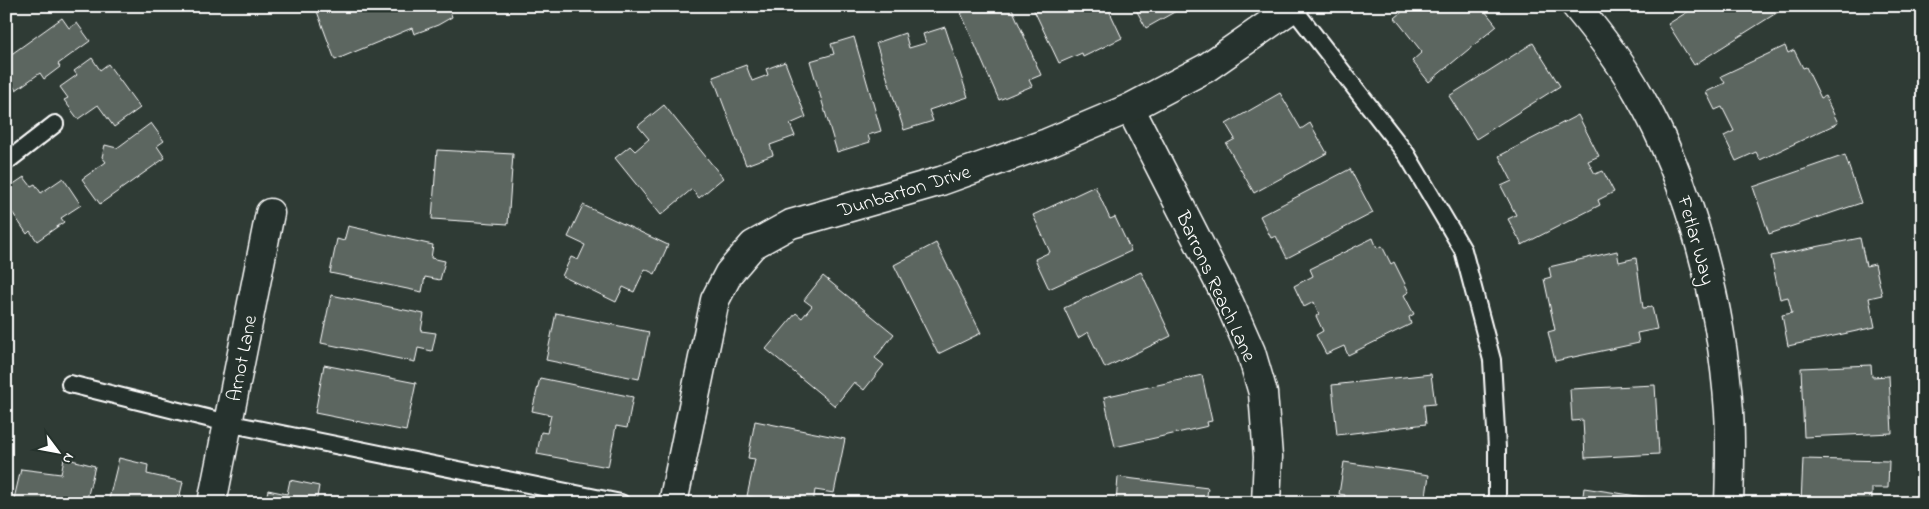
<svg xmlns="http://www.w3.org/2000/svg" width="1929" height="509" font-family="'Indie Flower',sans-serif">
<rect width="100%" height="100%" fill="#2f3b35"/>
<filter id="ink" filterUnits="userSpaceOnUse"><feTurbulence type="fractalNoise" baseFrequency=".02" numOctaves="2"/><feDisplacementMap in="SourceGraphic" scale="10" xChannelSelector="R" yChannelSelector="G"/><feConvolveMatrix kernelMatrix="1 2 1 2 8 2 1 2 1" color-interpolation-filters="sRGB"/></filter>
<g filter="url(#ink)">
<g fill="#5b6661" stroke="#fff">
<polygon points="315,6 454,6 449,8 452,17 438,25 414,34 412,28 335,60"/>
<polygon points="975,6 1011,6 1041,75 1029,80 1032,86 999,100 961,13"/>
<polygon points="1032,6 1107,6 1122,38 1083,57 1082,53 1059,63"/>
<polygon points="1134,6 1185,6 1146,28"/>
<polygon points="1409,6 1481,6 1497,26 1429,82 1412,61 1422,52 1395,18"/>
<polygon points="1697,6 1774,6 1778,12 1694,65 1668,24"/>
<polygon points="62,18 69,28 77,23 90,41 58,64 60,67 44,79 40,73 16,90 6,76 6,58"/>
<polygon points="945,27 968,97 929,110 933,121 904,130 876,43 905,33 909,48 926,43 923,34"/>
<polygon points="854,37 881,131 868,135 870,142 837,152 810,61 834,54 831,44"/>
<polygon points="1533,43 1560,86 1476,139 1449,96"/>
<polygon points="1785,46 1788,53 1794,50 1803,68 1806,67 1821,98 1825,96 1838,123 1760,160 1756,152 1736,161 1724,136 1734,131 1722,107 1715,110 1706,92 1725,83 1721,76"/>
<polygon points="92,58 100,70 108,64 140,108 114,127 98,105 78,119 64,100 68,98 60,87 77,75 74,71"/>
<polygon points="785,62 806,117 790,124 795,136 770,145 773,155 746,165 713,77 746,65 752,81 768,75 766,69"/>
<polygon points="1280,93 1301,129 1310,123 1327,153 1254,193 1226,144 1235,139 1226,124"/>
<polygon points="664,105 723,178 699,198 692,189 661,215 615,158 630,146 635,151 649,139 638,126"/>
<polygon points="1578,115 1599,156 1588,161 1595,174 1603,171 1614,192 1598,200 1600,205 1522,245 1508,219 1516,215 1501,186 1512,181 1499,156"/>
<polygon points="151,123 164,141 157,146 165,158 100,204 82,179 106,162 102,157 105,145 117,148"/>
<polygon points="437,150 513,154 508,224 432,219"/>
<polygon points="1845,155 1861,203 1769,234 1753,187"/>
<polygon points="1350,169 1373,213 1287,258 1276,236 1271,238 1260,216"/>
<polygon points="24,177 31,186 35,184 41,193 63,178 81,205 61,218 64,222 37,241 30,231 27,234 6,203 6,189"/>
<polygon points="1095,186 1110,219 1115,217 1131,251 1049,289 1035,259 1050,252 1033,215"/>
<polygon points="583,205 668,245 655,274 645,269 634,292 623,287 616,302 562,276 571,257 578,260 585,245 568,237"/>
<polygon points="348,226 433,245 431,258 445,261 440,280 425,277 422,292 330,273 337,239 344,241"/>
<polygon points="1373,238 1377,248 1382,246 1391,264 1394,262 1409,292 1404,295 1414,314 1409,317 1411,324 1348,355 1344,346 1326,354 1316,335 1323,331 1316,316 1319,314 1314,302 1304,307 1294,286 1313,276 1310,269"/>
<polygon points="1860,238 1866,266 1875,264 1882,295 1869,298 1875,327 1788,346 1782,315 1792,313 1788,297 1780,299 1771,256"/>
<polygon points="936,243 981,333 938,354 894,265"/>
<polygon points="1617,251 1619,262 1636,258 1643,308 1652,307 1657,329 1637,333 1639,343 1555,361 1548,332 1555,330 1544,279 1551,277 1549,267"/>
<polygon points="1141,272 1171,336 1105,368 1088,332 1078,338 1064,308"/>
<polygon points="823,276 894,334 875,358 884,365 864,390 854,382 835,406 766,349 796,313 802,318 812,306 804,300"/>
<polygon points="331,295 424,314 421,331 436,333 432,351 418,348 415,362 321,343"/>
<polygon points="556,313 649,332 639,379 546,360"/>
<polygon points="324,365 416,383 406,431 315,413"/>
<polygon points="1871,365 1872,377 1889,376 1892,433 1804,437 1801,368"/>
<polygon points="1431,374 1435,404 1424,405 1426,424 1337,435 1332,385"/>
<polygon points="1202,375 1212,421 1207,422 1208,426 1115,447 1104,397"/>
<polygon points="540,378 633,397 627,428 616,426 608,467 537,454 541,432 547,433 551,415 532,411"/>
<polygon points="1655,385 1659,454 1585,458 1583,420 1572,421 1570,389"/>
<polygon points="755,421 845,439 834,493 815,490 813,503 782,503 747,496 755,459 748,458"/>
<polygon points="64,458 95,466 86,503 13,503 21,469 61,474"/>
<polygon points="119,458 148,465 147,474 183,482 178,503 108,503"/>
<polygon points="1803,459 1889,461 1888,488 1872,488 1872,503 1801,503"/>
<polygon points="1344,462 1429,475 1425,503 1343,503 1345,495 1339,494"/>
<polygon points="1118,477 1208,488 1206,503 1116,503"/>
<polygon points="290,480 319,486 316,503 265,503 268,490 287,494"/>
<polygon points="1584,488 1671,501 1670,503 1582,503"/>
<polygon points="334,497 361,503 333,503"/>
</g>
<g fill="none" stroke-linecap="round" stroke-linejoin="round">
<defs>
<g id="lane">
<polyline points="1293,8 1407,155 1463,250 1492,360 1497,448 1497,503"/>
<polyline points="6,162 55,124"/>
<polyline points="70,384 227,423 621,503"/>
</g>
<g id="street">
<path d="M 1576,6 C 1599,34 1621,62 1638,93 C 1691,185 1722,306 1729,412 C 1731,442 1730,473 1729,503"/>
<polyline points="1130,108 1229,302 1251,352 1263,393 1268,457 1266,503"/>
<polyline points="212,503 270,213"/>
<polyline points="673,503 715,300 729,273 753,245 791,224 941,181 1047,143 1130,108 1206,68 1295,6"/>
</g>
</defs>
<use href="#lane" stroke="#fff" stroke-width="20"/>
<use href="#street" stroke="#fff" stroke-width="31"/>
<use href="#lane" stroke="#26332d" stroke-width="16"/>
<use href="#street" stroke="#26332d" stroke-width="28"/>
</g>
</g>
<g text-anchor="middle" stroke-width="4.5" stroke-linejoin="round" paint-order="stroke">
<g font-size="20" fill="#fff" stroke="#26332d">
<text transform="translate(904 190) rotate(-17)" y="7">Dunbarton Drive</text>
<text transform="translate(1697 240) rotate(74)" y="7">Fetlar Way</text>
<text transform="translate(1217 286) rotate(65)" y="7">Barrons Reach Lane</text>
<text transform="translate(241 358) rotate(-79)" y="7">Arnot Lane</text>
</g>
</g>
<rect width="1929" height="509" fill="none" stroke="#26332d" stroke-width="25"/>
<rect x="12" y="12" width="1904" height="484" fill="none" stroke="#fff" stroke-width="2" filter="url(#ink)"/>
<g transform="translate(58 452) rotate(122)" stroke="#26332d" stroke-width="4" paint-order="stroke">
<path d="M0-4L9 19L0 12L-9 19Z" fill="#ffffff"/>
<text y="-8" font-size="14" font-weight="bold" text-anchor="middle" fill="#ffffff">N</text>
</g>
</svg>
